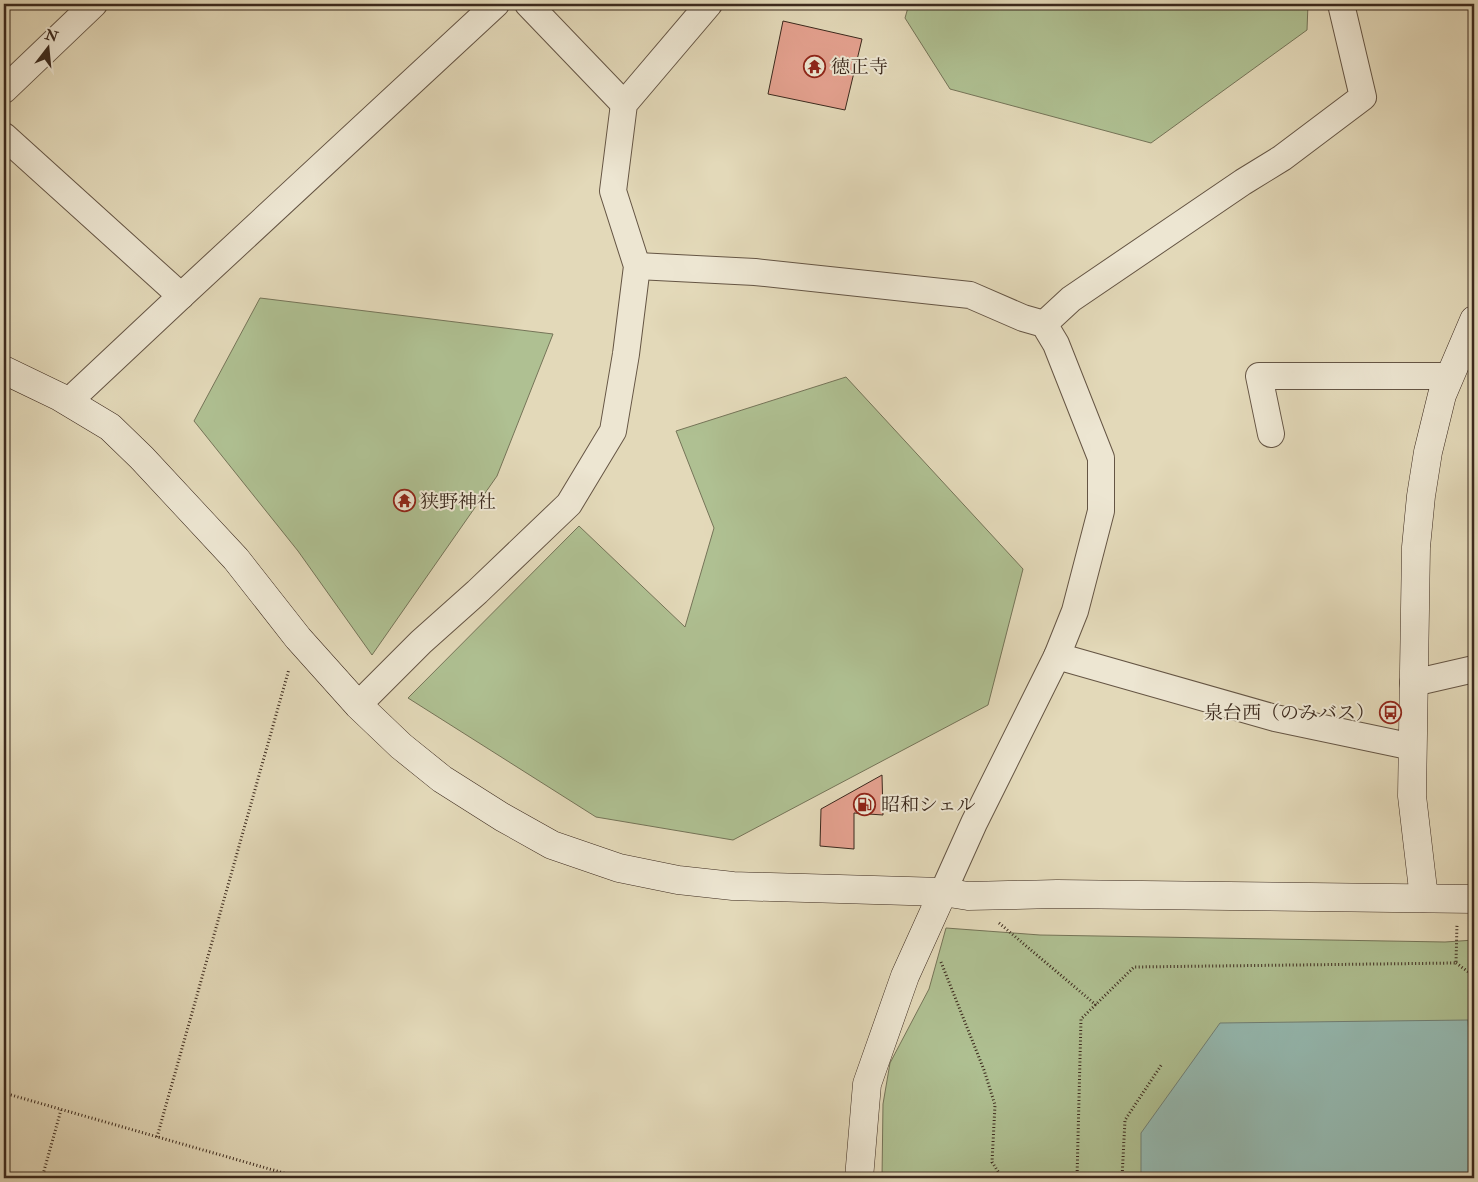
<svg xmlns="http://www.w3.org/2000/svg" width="1478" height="1182" font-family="'IM FELL Double Pica','Noto Serif JP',serif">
<rect width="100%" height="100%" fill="#e3d9b9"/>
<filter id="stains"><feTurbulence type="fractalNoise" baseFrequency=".004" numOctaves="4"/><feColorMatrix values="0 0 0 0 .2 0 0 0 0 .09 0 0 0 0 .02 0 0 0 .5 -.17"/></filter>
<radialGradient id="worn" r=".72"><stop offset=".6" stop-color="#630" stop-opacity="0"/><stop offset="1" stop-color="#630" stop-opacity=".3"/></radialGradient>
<g fill="#afc092" stroke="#757458">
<polygon points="909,4 1308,4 1307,30 1151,143 950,89 905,18"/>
<polygon points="260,298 553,334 497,476 372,655 298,551 194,421"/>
<polygon points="846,377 1023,569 988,705 733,840 596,817 408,698 579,526 685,627 714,528 676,431"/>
<polygon points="946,928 1040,935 1445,942 1474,940 1474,1178 882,1178 883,1104 890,1063 929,989"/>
</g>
<polygon fill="#95bab2" stroke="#718076" points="1468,1020 1474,1103 1474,1178 1141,1178 1141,1133 1220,1023"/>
<g fill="#e4a18f" stroke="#3b291d">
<polygon points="783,21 862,39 845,110 768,94"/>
<polygon points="882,775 883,815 854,813 854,849 820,846 821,809"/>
</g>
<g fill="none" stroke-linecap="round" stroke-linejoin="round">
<defs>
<g id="street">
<polyline points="528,4 624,104"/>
<polyline points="4,90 94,4"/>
<polyline points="4,136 181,296 68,402"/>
<polyline points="637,266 755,272 970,295 1023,318 1044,324 1056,344 1101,458 1101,511 1075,611 1057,656 974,823 943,892"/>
<polyline points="181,296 496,4"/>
<polyline points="1044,324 1071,299 1243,182 1282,158 1363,97 1341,4"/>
<polyline points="1271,434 1259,376 1450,376"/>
<polyline points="1057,656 1275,718 1413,747"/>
<polyline points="1413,683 1474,669"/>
<polyline points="358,705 421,642 477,592 569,504 613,431 626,354 637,266 613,191 624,104 709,4"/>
</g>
<g id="secondary">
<polyline points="4,370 60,397 110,427 142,458 236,559 298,638 358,705 401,746 442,779 502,817 552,845 619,868 678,880 733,886 943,892 968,896 1057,894 1474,899"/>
<polyline points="1424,898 1412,796 1416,547 1421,496 1428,452 1442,395 1474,320"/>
<polyline points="859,1178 867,1084 905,976 943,892"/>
</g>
</defs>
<use href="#street" stroke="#655544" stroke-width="28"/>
<use href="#secondary" stroke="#3b291d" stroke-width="29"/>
<g stroke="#3b291d" stroke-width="3" stroke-dasharray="1 2.5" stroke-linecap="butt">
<polyline points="999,923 1096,1005"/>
<polyline points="941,962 984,1070 995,1105 992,1162 1002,1178"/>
<polyline points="1456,963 1474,976"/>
<polyline points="4,1093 301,1178"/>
<polyline points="157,1137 289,669"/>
<polyline points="42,1178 61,1110"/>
<polyline points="1077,1178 1081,1019 1134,967 1456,963 1457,924"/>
<polyline points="1122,1178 1125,1120 1162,1064"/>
</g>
<use href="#street" stroke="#ede6d2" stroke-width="26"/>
<use href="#secondary" stroke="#ede6d2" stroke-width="28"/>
</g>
<defs>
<symbol id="temple-ring" viewBox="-11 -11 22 22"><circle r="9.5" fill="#ede6d2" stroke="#8f2418" stroke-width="1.5"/><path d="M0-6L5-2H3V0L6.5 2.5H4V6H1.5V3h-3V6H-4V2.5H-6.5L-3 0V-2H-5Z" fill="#8f2418"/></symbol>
<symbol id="bus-ring" viewBox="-11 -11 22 22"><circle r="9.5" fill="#ede6d2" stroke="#8f2418" stroke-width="1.5"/><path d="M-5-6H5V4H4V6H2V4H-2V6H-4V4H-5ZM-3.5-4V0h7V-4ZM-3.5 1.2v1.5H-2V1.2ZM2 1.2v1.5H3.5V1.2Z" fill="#8f2418"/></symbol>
<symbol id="fuel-ring" viewBox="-11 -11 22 22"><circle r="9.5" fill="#ede6d2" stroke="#8f2418" stroke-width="1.5"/><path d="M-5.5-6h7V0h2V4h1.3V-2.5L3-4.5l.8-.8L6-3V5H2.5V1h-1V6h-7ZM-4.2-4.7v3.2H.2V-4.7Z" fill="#8f2418"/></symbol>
</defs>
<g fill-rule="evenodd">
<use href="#temple-ring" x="802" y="54" width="25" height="25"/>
<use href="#temple-ring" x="392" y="488" width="25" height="25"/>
<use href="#bus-ring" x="1378" y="700" width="25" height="25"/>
<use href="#fuel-ring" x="852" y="792" width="25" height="25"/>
</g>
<g text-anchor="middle" stroke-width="4" stroke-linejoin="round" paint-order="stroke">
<g font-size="19" fill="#3b291d" stroke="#ede6d2" text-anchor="start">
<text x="831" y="73">徳正寺</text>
<text x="420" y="508">狭野神社</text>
<text x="1375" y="719" text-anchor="end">泉台西（のみバス）</text>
<text x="881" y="811">昭和シェル</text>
</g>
</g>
<rect width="1478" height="1182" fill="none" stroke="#e3d9b9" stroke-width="20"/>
<rect x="5" y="5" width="1468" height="1172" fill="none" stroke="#3b291d" stroke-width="2.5"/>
<rect x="10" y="10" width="1458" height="1162" fill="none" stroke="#3b291d"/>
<g transform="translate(48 48) rotate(16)" stroke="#ede6d2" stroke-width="4" paint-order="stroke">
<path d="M0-4L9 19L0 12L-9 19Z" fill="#3b291d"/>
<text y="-8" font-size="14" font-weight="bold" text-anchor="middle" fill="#3b291d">N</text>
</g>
<rect width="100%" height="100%" filter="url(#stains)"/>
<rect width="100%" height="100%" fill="url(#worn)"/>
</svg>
